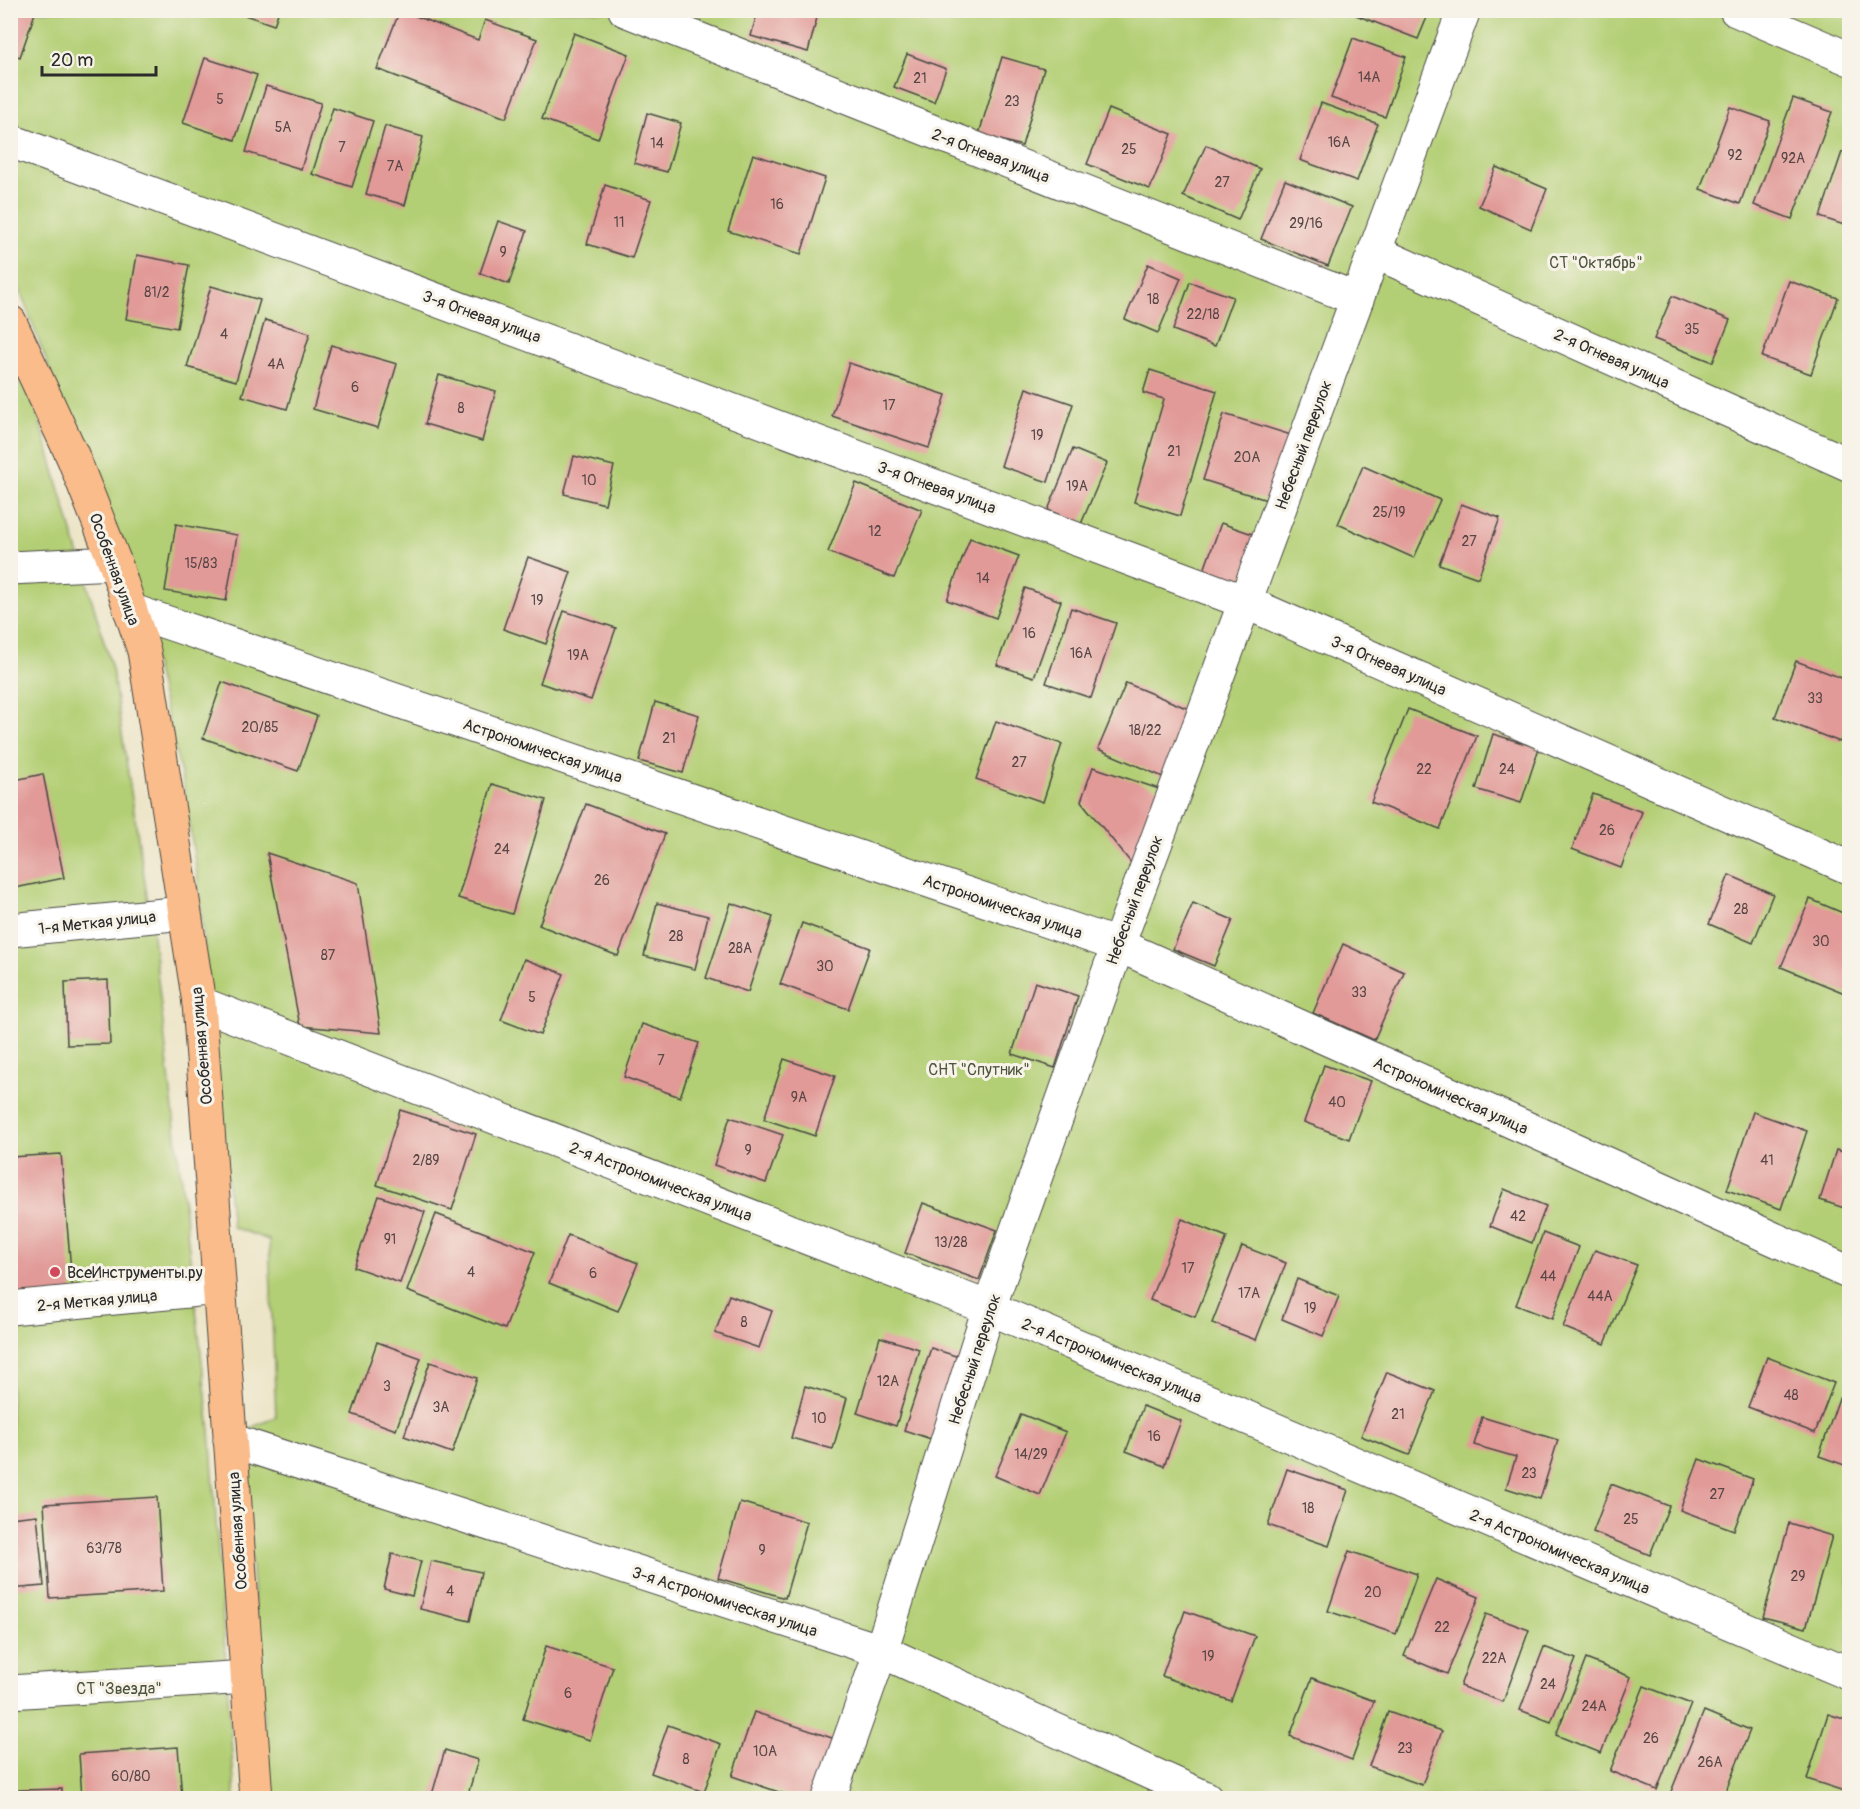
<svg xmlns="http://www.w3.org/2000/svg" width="1860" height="1809" font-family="Pangolin,sans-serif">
<rect width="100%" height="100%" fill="#f7f3e8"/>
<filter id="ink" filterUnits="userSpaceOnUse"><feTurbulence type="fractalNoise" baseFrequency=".0167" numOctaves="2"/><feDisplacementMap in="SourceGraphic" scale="12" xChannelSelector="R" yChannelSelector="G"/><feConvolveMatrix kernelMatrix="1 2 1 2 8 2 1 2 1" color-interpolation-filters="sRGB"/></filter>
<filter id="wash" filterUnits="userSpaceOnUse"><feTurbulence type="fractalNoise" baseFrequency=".008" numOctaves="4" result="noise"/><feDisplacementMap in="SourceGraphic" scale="24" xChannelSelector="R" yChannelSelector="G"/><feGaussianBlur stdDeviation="1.35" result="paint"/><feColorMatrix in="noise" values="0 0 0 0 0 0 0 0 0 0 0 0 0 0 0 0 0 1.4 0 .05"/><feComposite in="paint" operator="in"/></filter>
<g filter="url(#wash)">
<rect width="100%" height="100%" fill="#ede5c8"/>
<g fill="#b3cf75" stroke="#6f7d50" stroke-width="1.5">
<polygon points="10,11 1849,11 1849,1798 270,1798 241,1432 276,1417 269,1240 232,1227 198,881 183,782 151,649 104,516 17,282 11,272"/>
<polygon points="10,362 37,412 112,669 152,928 210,1431 235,1798 11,1798"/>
</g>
<g id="blocks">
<g fill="#e19a97">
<polygon points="10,10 36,10 20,57 10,54"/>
<polygon points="230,10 279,10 274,25"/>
<polygon points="400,10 478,40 485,20 537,39 506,118 377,69"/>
<polygon points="758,10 819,10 808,52 751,36"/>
<polygon points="1358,10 1430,10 1418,39 1356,15"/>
<polygon points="574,33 629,54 598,139 542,119"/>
<polygon points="1353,38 1406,57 1385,117 1331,98"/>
<polygon points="907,54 946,69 934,102 894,87"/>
<polygon points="1002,57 1044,69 1022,146 979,134"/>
<polygon points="205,58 257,75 235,140 183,123"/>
<polygon points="266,86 321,103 301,169 246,152"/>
<polygon points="1793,98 1832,112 1792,219 1754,205"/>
<polygon points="1321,103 1378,124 1357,181 1300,160"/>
<polygon points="1730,107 1770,121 1740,204 1700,189"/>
<polygon points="333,108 373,121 352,187 312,174"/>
<polygon points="1109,109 1172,134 1150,189 1087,164"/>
<polygon points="647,113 681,123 667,172 634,163"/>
<polygon points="385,126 423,137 405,205 366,194"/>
<polygon points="1206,145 1260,169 1238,220 1183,196"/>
<polygon points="1842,152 1850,155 1850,227 1820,217"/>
<polygon points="753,154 825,178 801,254 728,231"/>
<polygon points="1496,167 1547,189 1531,229 1479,206"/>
<polygon points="1285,180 1352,207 1328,266 1261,239"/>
<polygon points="605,185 651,200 632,258 587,244"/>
<polygon points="498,221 527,231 509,284 480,273"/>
<polygon points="137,255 189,265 177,328 126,319"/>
<polygon points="1148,264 1181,278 1158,333 1125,319"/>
<polygon points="1789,281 1838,298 1811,374 1762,357"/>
<polygon points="1190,282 1233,297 1215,346 1173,330"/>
<polygon points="211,286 260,300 236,381 187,367"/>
<polygon points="1672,296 1730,320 1713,362 1654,339"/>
<polygon points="265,320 310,333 287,409 242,396"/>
<polygon points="331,345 397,364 378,428 313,409"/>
<polygon points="849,363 946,395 929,448 832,416"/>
<polygon points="1150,370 1217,391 1180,516 1134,502 1164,399 1143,393"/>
<polygon points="439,375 496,391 482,441 425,424"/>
<polygon points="1026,388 1073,404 1048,482 1001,466"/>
<polygon points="1224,414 1291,435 1270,501 1203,480"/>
<polygon points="1073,449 1107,463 1081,524 1048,510"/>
<polygon points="574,456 614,466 605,504 564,494"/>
<polygon points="1363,466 1440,500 1414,558 1338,524"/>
<polygon points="856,483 922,510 894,578 828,552"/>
<polygon points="1461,504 1500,518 1478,578 1439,564"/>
<polygon points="1221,523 1258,536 1240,586 1203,573"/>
<polygon points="176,524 237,535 226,601 165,591"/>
<polygon points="970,538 1019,556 996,618 947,600"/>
<polygon points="528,557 571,572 546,644 503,629"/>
<polygon points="1025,588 1061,601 1034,677 997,665"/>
<polygon points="1071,608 1116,623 1091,698 1046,683"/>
<polygon points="564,611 616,628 591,700 540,683"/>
<polygon points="1796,661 1850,681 1850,716 1840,742 1775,717"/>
<polygon points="222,682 317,716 298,771 203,738"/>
<polygon points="1126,683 1191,710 1163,777 1098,749"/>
<polygon points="655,702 699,715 683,773 639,761"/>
<polygon points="1408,709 1477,736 1440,829 1371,802"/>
<polygon points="996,721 1062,744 1043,802 976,779"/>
<polygon points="1493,734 1539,748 1521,803 1476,789"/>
<polygon points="1093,767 1162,790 1136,869 1081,801"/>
<polygon points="43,774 64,878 10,889 10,781"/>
<polygon points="492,784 546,800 512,914 458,898"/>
<polygon points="1593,794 1642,812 1621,868 1572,849"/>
<polygon points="586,804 665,834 618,956 539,925"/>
<polygon points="267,853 358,883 381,1033 300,1026"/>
<polygon points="1729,875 1773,894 1753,943 1709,924"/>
<polygon points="1810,899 1850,916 1850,989 1847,994 1781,967"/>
<polygon points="657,903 708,916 695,969 644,956"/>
<polygon points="731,903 773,917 748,992 706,978"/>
<polygon points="1193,903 1233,920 1214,966 1173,949"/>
<polygon points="802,923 870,948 848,1009 780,984"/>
<polygon points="1343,944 1404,972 1374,1040 1313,1013"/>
<polygon points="524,959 564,974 540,1035 501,1020"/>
<polygon points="108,980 110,1044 67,1045 65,982"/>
<polygon points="1035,982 1078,996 1055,1068 1012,1054"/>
<polygon points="642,1024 699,1043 680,1097 624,1077"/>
<polygon points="784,1059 835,1076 815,1136 764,1119"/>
<polygon points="1324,1065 1371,1081 1349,1139 1304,1122"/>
<polygon points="400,1110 476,1134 452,1210 377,1185"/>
<polygon points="1753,1112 1807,1131 1781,1209 1727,1190"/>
<polygon points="730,1117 783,1135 766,1183 714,1165"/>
<polygon points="1836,1150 1850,1154 1850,1210 1820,1200"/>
<polygon points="61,1154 73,1294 17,1298 10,1223 10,1157"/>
<polygon points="1504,1189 1546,1206 1532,1243 1490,1226"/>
<polygon points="379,1196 425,1212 400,1283 354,1267"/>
<polygon points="923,1203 997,1230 979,1280 905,1253"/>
<polygon points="436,1214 535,1252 505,1329 407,1291"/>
<polygon points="1182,1219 1227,1237 1195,1317 1150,1300"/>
<polygon points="1543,1233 1579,1247 1552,1319 1516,1305"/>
<polygon points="568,1235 638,1263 618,1311 549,1283"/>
<polygon points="1242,1246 1286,1263 1256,1340 1212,1323"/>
<polygon points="1595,1250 1637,1265 1605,1344 1563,1327"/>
<polygon points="1297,1279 1339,1296 1323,1336 1282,1319"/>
<polygon points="729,1295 772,1311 759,1348 715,1333"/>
<polygon points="880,1337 919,1349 896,1426 857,1413"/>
<polygon points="377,1342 421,1358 396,1430 352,1414"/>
<polygon points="931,1348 962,1358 934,1440 904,1430"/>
<polygon points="1767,1357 1834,1383 1815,1433 1748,1407"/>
<polygon points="430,1362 477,1378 452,1453 404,1436"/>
<polygon points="1387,1372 1435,1391 1409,1455 1361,1436"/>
<polygon points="805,1386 847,1398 833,1449 791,1438"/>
<polygon points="1839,1398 1850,1402 1850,1467 1819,1456"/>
<polygon points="1143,1406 1181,1421 1164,1466 1126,1451"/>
<polygon points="1021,1414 1066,1432 1040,1495 995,1476"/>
<polygon points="1482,1417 1558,1440 1540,1499 1506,1488 1516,1457 1474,1445"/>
<polygon points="1699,1459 1753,1479 1734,1530 1680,1510"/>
<polygon points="1287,1469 1348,1490 1329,1546 1268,1525"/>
<polygon points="1611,1484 1669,1506 1650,1555 1593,1532"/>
<polygon points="157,1497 163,1591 50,1598 44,1504"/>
<polygon points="740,1502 807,1522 785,1598 718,1578"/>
<polygon points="37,1515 44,1586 10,1589 10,1518"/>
<polygon points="1789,1523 1832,1536 1806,1628 1763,1617"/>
<polygon points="1349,1551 1417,1574 1396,1634 1328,1611"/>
<polygon points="392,1554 421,1561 412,1596 384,1589"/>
<polygon points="431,1561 481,1572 470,1621 420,1609"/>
<polygon points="1436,1579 1479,1597 1447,1674 1404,1656"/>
<polygon points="1185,1611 1255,1636 1231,1701 1162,1676"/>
<polygon points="1486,1614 1529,1630 1503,1702 1460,1686"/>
<polygon points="546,1646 613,1667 590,1740 523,1719"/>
<polygon points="1544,1647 1576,1659 1551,1722 1520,1710"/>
<polygon points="1586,1659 1631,1677 1601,1753 1556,1735"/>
<polygon points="1312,1678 1374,1701 1352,1760 1290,1736"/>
<polygon points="1644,1686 1691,1704 1657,1790 1610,1771"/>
<polygon points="1704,1711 1750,1730 1723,1798 1682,1798 1670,1794"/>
<polygon points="754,1712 841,1741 821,1798 796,1798 732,1776"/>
<polygon points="1388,1712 1442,1731 1422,1785 1369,1766"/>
<polygon points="1828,1714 1850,1721 1850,1793 1807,1779"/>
<polygon points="668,1725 721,1744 704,1792 651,1773"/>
<polygon points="178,1747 182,1798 82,1798 79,1754"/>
<polygon points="445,1750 478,1760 467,1798 431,1798"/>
<polygon points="62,1789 62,1798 19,1798 19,1790"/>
</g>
</g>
</g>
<g filter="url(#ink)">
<use href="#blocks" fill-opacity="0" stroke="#484743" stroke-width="1.5"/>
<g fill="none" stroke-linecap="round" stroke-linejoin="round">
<defs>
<g id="minor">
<polyline points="625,10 1357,299"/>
<polyline points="1736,10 1850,59"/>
<polyline points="10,146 19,144 1245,602 1850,868"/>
<polyline points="1375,252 1850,465"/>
<polyline points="10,568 115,563"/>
<polyline points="130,610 1118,945 1850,1273"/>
<polyline points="10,930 184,913"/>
<polyline points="199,1003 989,1308 1850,1674"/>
<polyline points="10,1308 219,1288"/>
<polyline points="230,1440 881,1651 1206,1798"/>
<polyline points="10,1692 247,1677"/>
<polyline points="829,1798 881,1651 989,1308 1118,945 1464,10"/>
</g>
<polyline id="major" points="10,322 73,457 115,563 144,651 199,1003 256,1798"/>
</defs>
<use href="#minor" stroke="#484743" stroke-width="35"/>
<use href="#major" stroke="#484743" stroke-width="35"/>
<use href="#minor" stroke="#fff" stroke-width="33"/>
<use href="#major" stroke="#f9bc8a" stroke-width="33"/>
</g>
</g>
<circle fill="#d1495b" stroke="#f7f3e8" stroke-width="2" cx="55" cy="1272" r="6"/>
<g text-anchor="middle" stroke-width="6" stroke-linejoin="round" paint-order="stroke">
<g font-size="14" fill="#584746">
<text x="1369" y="82">14А</text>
<text x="920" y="83">21</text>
<text x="220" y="104">5</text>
<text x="1012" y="106">23</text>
<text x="283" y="132">5А</text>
<text x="1339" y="147">16А</text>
<text x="657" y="148">14</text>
<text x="342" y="152">7</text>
<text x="1129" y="154">25</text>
<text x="1735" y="160">92</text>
<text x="1793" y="163">92А</text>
<text x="395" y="171">7А</text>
<text x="1222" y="187">27</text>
<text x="777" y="209">16</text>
<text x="619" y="227">11</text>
<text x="1306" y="228">29/16</text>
<text x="503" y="257">9</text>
<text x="157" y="297">81/2</text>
<text x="1153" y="304">18</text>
<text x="1203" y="319">22/18</text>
<text x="1692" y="334">35</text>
<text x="224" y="339">4</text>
<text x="276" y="369">4А</text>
<text x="355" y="392">6</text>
<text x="889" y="410">17</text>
<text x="461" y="413">8</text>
<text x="1037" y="440">19</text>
<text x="1174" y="456">21</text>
<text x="1247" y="462">20А</text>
<text x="589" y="485">10</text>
<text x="1077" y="491">19А</text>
<text x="1389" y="517">25/19</text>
<text x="875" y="536">12</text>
<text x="1469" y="546">27</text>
<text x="201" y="568">15/83</text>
<text x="983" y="583">14</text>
<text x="537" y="605">19</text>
<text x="1029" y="638">16</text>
<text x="1081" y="658">16А</text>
<text x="578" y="660">19А</text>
<text x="1815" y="703">33</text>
<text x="260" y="732">20/85</text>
<text x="1145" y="735">18/22</text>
<text x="669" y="743">21</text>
<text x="1019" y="767">27</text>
<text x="1424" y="774">22</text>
<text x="1507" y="774">24</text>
<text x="1607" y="835">26</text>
<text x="502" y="854">24</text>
<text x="602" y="885">26</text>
<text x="1741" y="914">28</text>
<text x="676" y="941">28</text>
<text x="1821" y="946">30</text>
<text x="740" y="953">28А</text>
<text x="328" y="960">87</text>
<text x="825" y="971">30</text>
<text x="1359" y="997">33</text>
<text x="532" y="1002">5</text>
<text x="661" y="1065">7</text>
<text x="799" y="1102">9А</text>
<text x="1337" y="1107">40</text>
<text x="748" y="1155">9</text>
<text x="426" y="1165">2/89</text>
<text x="1767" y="1165">41</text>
<text x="1518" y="1221">42</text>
<text x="390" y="1244">91</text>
<text x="951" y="1247">13/28</text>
<text x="1188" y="1273">17</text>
<text x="471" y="1277">4</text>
<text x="593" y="1278">6</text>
<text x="1548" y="1281">44</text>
<text x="1249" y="1298">17А</text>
<text x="1600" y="1301">44А</text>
<text x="1310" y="1313">19</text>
<text x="744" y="1327">8</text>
<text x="888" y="1386">12А</text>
<text x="387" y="1391">3</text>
<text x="1791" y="1400">48</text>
<text x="441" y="1412">3А</text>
<text x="1398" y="1419">21</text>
<text x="819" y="1423">10</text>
<text x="1154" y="1441">16</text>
<text x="1031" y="1459">14/29</text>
<text x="1529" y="1478">23</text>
<text x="1717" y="1499">27</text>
<text x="1308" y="1513">18</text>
<text x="1631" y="1524">25</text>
<text x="104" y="1553">63/78</text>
<text x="762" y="1555">9</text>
<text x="1798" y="1581">29</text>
<text x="450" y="1596">4</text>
<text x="1373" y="1597">20</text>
<text x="1442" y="1632">22</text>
<text x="1208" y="1661">19</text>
<text x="1494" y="1663">22А</text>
<text x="1548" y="1689">24</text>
<text x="568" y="1698">6</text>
<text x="1594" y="1711">24А</text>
<text x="1651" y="1743">26</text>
<text x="1405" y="1753">23</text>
<text x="765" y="1756">10А</text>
<text x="686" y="1764">8</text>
<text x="1710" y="1767">26А</text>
<text x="131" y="1781">60/80</text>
</g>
<g font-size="16" fill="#2b2b2b" stroke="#f7f3e8">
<text transform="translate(991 155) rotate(21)" y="6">2-я Огневая улица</text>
<text transform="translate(482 316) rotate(20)" y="6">3-я Огневая улица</text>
<text transform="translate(1612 358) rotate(24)" y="6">2-я Огневая улица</text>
<text transform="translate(1303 445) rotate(-70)" y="6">Небесный переулок</text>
<text transform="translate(937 487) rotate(20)" y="6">3-я Огневая улица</text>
<text transform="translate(115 569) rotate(70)" y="6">Особенная улица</text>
<text transform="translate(1389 665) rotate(24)" y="6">3-я Огневая улица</text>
<text transform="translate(543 750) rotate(19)" y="6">Астрономическая улица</text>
<text transform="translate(1134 900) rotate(-70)" y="6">Небесный переулок</text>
<text transform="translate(1003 906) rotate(19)" y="6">Астрономическая улица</text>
<text transform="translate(97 922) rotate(-6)" y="6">1-я Меткая улица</text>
<text transform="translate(201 1046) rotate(-95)" y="6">Особенная улица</text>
<text transform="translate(1451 1095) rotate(24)" y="6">Астрономическая улица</text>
<text transform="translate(661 1181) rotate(21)" y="6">2-я Астрономическая улица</text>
<text transform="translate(97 1300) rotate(-5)" y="6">2-я Меткая улица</text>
<text transform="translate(974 1359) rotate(-72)" y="6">Небесный переулок</text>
<text transform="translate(1112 1360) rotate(23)" y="6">2-я Астрономическая улица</text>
<text transform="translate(237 1531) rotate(-94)" y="6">Особенная улица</text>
<text transform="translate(1560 1551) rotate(23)" y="6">2-я Астрономическая улица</text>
<text transform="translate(725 1601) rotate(18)" y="6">3-я Астрономическая улица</text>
</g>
<g font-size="16" fill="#4d543e" stroke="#f7f3e8">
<text x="1596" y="268">СТ "Октябрь"</text>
<text x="979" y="1075">СНТ "Спутник"</text>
<text x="119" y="1694">СТ "Звезда"</text>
</g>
<g font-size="16" fill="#2b2b2b" stroke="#f7f3e8" text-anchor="start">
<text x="67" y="1278">ВсеИнструменты.ру</text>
</g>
</g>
<rect width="1860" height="1809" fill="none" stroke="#f7f3e8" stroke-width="36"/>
<path d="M42 66v9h114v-9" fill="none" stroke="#2b2b2b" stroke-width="3"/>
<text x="51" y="66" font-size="18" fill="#2b2b2b" stroke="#f7f3e8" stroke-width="4.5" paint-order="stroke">20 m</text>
</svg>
